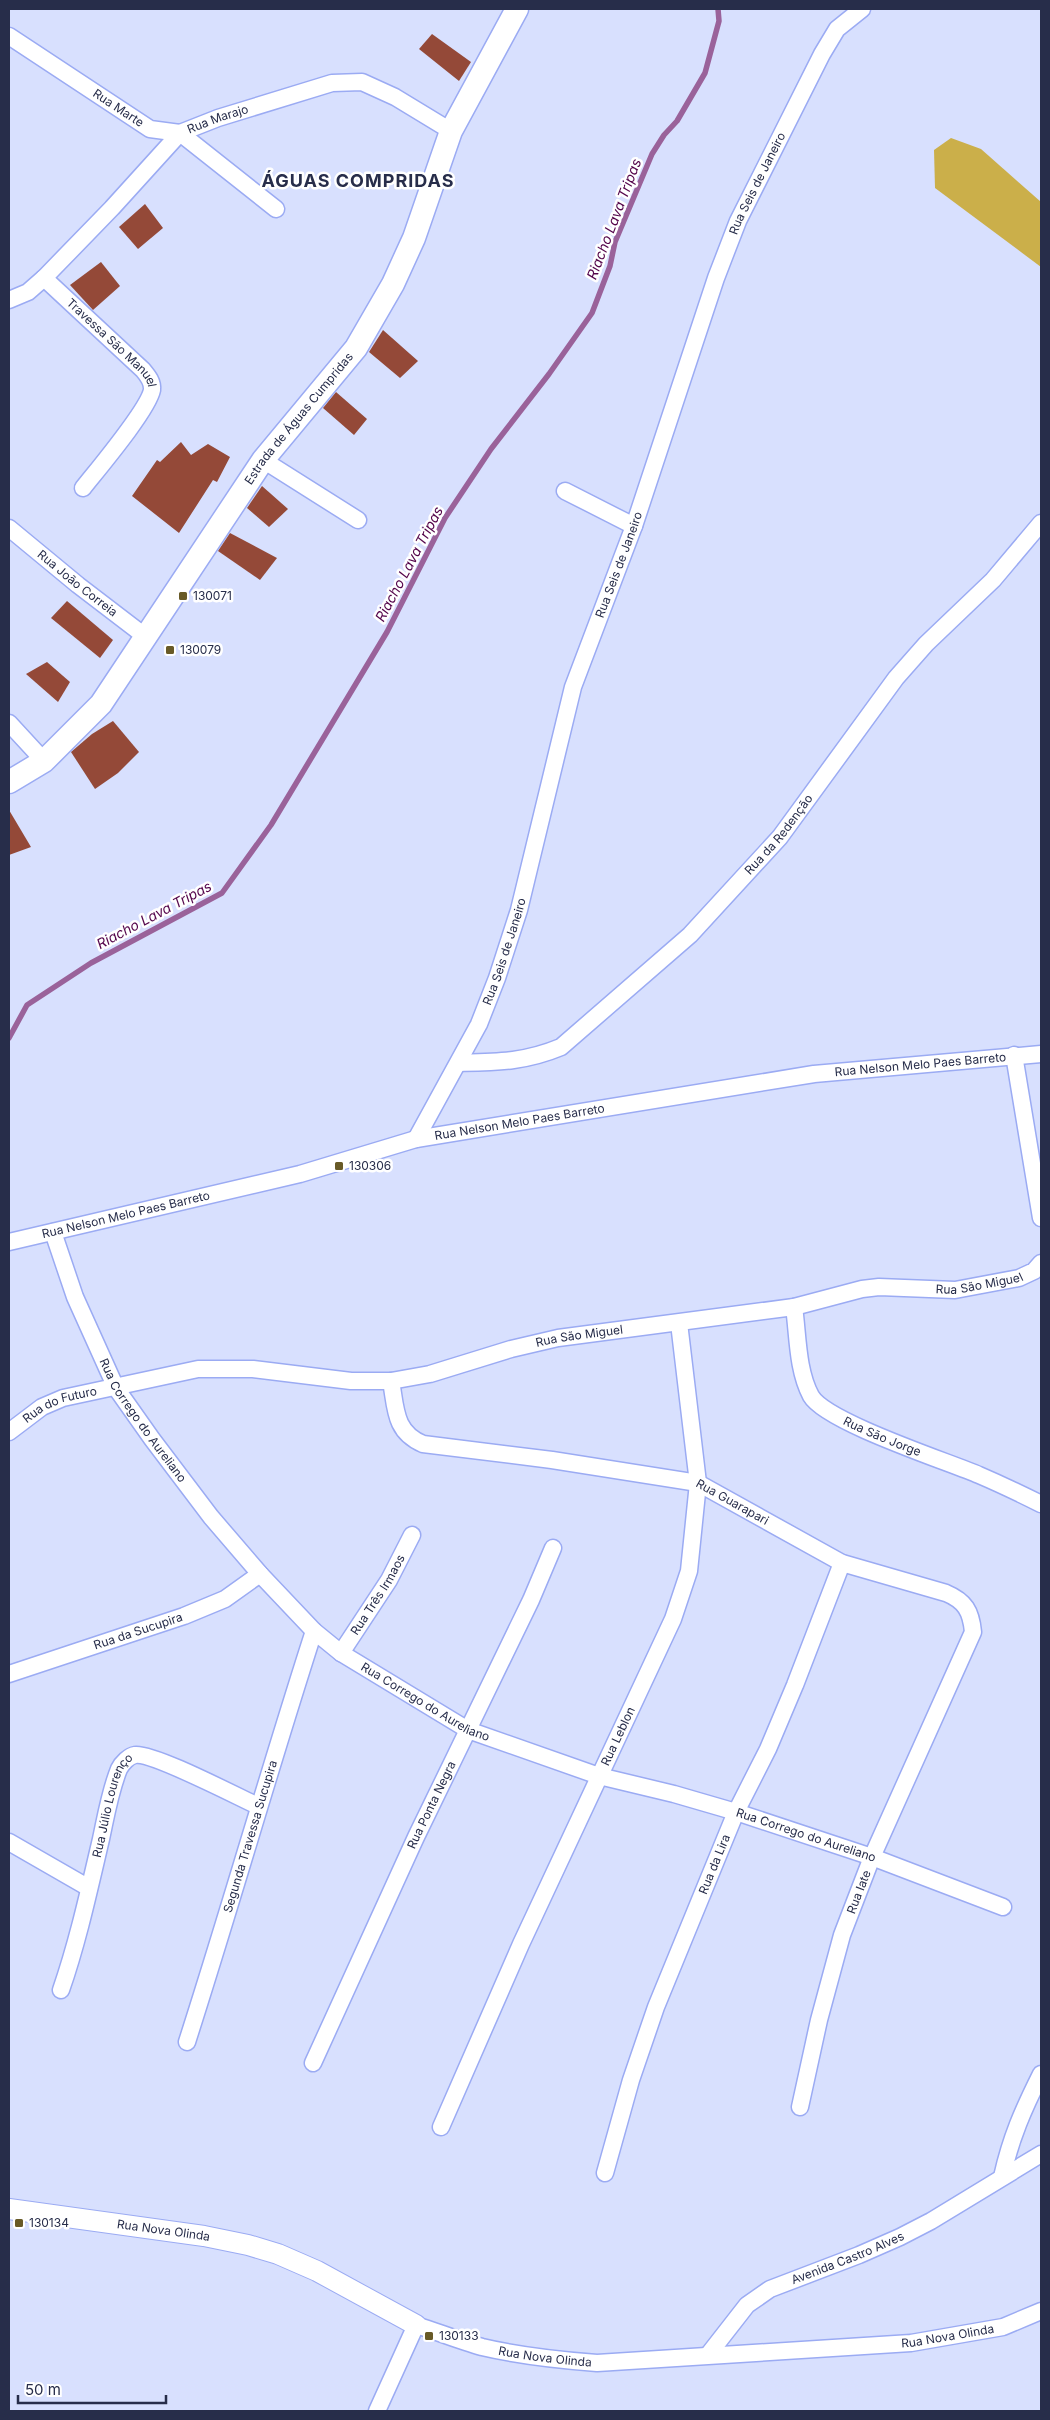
<svg xmlns="http://www.w3.org/2000/svg" width="1050" height="2420" font-family="Inter,sans-serif">
<rect width="100%" height="100%" fill="#d8e0fe"/>
<polygon fill="#cbaf4a" points="951,138 981,149 1041,202 1041,267 935,188 934,150"/>
<g fill="none" stroke-linecap="round" stroke-linejoin="round">
<polyline stroke="#9a629a" stroke-width="5.5" points="9,1038 27,1005 91,963 222,893 271,825 387,632 445,518 491,449 549,374 592,313 610,266 615,242 652,154 664,135 677,121 705,73 719,21 718,9"/>
</g>
<g fill="#944938">
<polygon points="432,34 471,62 459,81 419,49"/>
<polygon points="145,204 163,228 138,249 119,227"/>
<polygon points="101,262 120,286 93,310 70,285"/>
<polygon points="383,330 418,361 400,378 369,352"/>
<polygon points="336,392 367,419 354,435 323,408"/>
<polygon points="181,442 191,455 208,444 230,457 217,482 213,480 179,533 132,496 157,460 160,462"/>
<polygon points="262,486 288,509 269,527 247,508"/>
<polygon points="230,533 277,558 260,580 218,551"/>
<polygon points="67,601 113,640 100,658 51,618"/>
<polygon points="47,662 70,682 58,702 26,674"/>
<polygon points="113,721 139,752 118,773 95,789 71,752 92,734"/>
<polygon points="9,810 31,847 9,855"/>
</g>
<g fill="none" stroke-linecap="round" stroke-linejoin="round">
<defs>
<g id="minor">
<path id="s1" d="M 9,36 L 150,129 L 180,133 L 276,209"/>
<path id="s2" d="M 44,278 L 143,370 C 148,376 153,382 152,390 C 148,410 98,469 83,488"/>
<path id="s3" d="M 9,300 L 28,292 L 44,278 L 112,208 L 180,133 L 218,118 L 332,83 L 362,82 L 395,97 L 451,131"/>
<polyline points="263,460 358,520"/>
<polyline points="565,491 634,526"/>
<path id="s4" d="M 9,528 L 78,585 L 146,637"/>
<polyline points="9,723 44,761"/>
<polyline points="1014,1055 1041,1218"/>
<path id="s5" d="M 459,1063 C 498,1062 525,1062 561,1047 L 690,935 L 780,837 L 896,678 L 926,644 L 993,580 L 1041,523"/>
<path id="s6" d="M 416,1139 L 479,1024 L 497,978 L 519,910 L 573,687 L 634,526 L 716,278 L 738,221 L 822,54 L 837,29 L 862,9"/>
<path id="s7" d="M 53,1232 L 75,1297 L 116,1388 L 152,1439 L 211,1517 L 260,1574 L 314,1631 L 341,1653 L 468,1730 L 599,1776 L 674,1794 L 736,1812 L 872,1857 L 1003,1907"/>
<path id="s8" d="M 9,1242 L 300,1174 L 416,1139 L 814,1074 L 1041,1054"/>
<path id="s9" d="M 794,1307 C 798,1335 797,1370 811,1396 C 826,1422 946,1461 979,1475 C 1000,1484 1021,1494 1041,1504"/>
<path id="s10" d="M 391,1381 C 396,1408 394,1432 423,1444 L 552,1460 L 698,1483 L 842,1563 L 946,1593 C 965,1601 971,1611 973,1632 L 872,1857 L 842,1935 L 819,2020 L 800,2107"/>
<path id="s11" d="M 9,1432 L 42,1407 L 63,1398 L 198,1369 L 253,1369 L 351,1381 L 391,1381 L 430,1374 L 511,1349 L 558,1338 L 794,1307 L 862,1289 L 879,1287 L 955,1290 L 1019,1278 L 1034,1271 L 1041,1263"/>
<path id="s12" d="M 341,1653 L 389,1580 L 412,1535"/>
<path id="s13" d="M 9,1674 L 184,1616 L 225,1599 L 260,1574"/>
<polyline points="9,1842 89,1888"/>
<path id="s14" d="M 61,1990 C 78,1941 89,1890 101,1839 C 106,1816 110,1791 119,1769 C 122,1763 129,1756 135,1755 C 152,1752 238,1797 258,1806"/>
<path id="s15" d="M 187,2042 C 231,1905 270,1767 314,1631"/>
<path id="s16" d="M 313,2063 L 416,1837 L 531,1600 L 553,1548"/>
<path id="s17" d="M 441,2127 L 521,1944 L 673,1619 L 689,1571 L 698,1483 L 679,1323"/>
<path id="s18" d="M 605,2173 L 631,2080 L 656,2007 L 736,1812 L 768,1749 L 795,1685 L 842,1563"/>
<path d="M 1002,2177 C 1011,2137 1023,2110 1041,2074"/>
<path id="s19" d="M 708,2355 L 747,2305 L 770,2289 L 859,2255 L 900,2237 L 931,2221 L 1041,2154"/>
<path id="s20" d="M 377,2411 L 416,2325 C 438,2332 460,2341 482,2347 C 520,2356 558,2360 597,2363 L 911,2343 L 1003,2327 L 1041,2311"/>
</g>
<g id="tertiary">
<path id="s21" d="M 9,2209 L 204,2236 L 248,2245 L 278,2254 L 317,2271 L 416,2325"/>
</g>
<g id="secondary">
<path id="s22" d="M 9,782 L 44,761 L 101,704 L 263,460 L 356,348 L 393,284 L 414,238 L 451,131 L 517,9"/>
</g>
</defs>
<use href="#minor" stroke="#9babf3" stroke-width="19"/>
<use href="#tertiary" stroke="#9babf3" stroke-width="22"/>
<use href="#secondary" stroke="#9babf3" stroke-width="25"/>
<use href="#minor" stroke="#fff" stroke-width="16"/>
<use href="#tertiary" stroke="#fff" stroke-width="20"/>
<use href="#secondary" stroke="#fff" stroke-width="22"/>
</g>
<g fill="#685a27" stroke="#fff" stroke-width="2">
<rect x="178" y="591" width="10" height="10" rx="2.5"/>
<rect x="165" y="645" width="10" height="10" rx="2.5"/>
<rect x="334" y="1161" width="10" height="10" rx="2.5"/>
<rect x="14" y="2218" width="10" height="10" rx="2.5"/>
<rect x="424" y="2331" width="10" height="10" rx="2.5"/>
</g>
<g text-anchor="middle" stroke-width="5" stroke-linejoin="round" paint-order="stroke">
<g font-size="12" fill="#272d4a" stroke="#fff">
<text dy="4" stroke="none"><textPath href="#s1" startOffset="131">Rua Marte</textPath></text>
<text dy="4" stroke="none"><textPath href="#s3" startOffset="281">Rua Marajo</textPath></text>
<text dy="4" stroke="none"><textPath href="#s6" startOffset="1018">Rua Seis de Janeiro</textPath></text>
<text dy="4" stroke="none"><textPath href="#s2" startOffset="94">Travessa São Manuel</textPath></text>
<text dy="4" stroke="none"><textPath href="#s22" startOffset="469">Estrada de Águas Cumpridas</textPath></text>
<text dy="4" stroke="none"><textPath href="#s6" startOffset="612">Rua Seis de Janeiro</textPath></text>
<text dy="4" stroke="none"><textPath href="#s4" startOffset="88">Rua João Correia</textPath></text>
<text dy="4" stroke="none"><textPath href="#s5" startOffset="409">Rua da Redenção</textPath></text>
<text dy="4" stroke="none"><textPath href="#s6" startOffset="208">Rua Seis de Janeiro</textPath></text>
<text dy="4" stroke="none"><textPath href="#s8" startOffset="930">Rua Nelson Melo Paes Barreto</textPath></text>
<text dy="4" stroke="none"><textPath href="#s8" startOffset="525">Rua Nelson Melo Paes Barreto</textPath></text>
<text dy="4" stroke="none"><textPath href="#s8" startOffset="120">Rua Nelson Melo Paes Barreto</textPath></text>
<text dy="4" stroke="none"><textPath href="#s11" startOffset="995">Rua São Miguel</textPath></text>
<text dy="4" stroke="none"><textPath href="#s11" startOffset="590">Rua São Miguel</textPath></text>
<text dy="4" stroke="none"><textPath href="#s11" startOffset="59">Rua do Futuro</textPath></text>
<text dy="4" stroke="none"><textPath href="#s7" startOffset="210">Rua Corrego do Aureliano</textPath></text>
<text dy="4" stroke="none"><textPath href="#s9" startOffset="174">Rua São Jorge</textPath></text>
<text dy="4" stroke="none"><textPath href="#s10" startOffset="392">Rua Guarapari</textPath></text>
<text dy="4" stroke="none"><textPath href="#s12" startOffset="69">Rua Três Irmaos</textPath></text>
<text dy="4" stroke="none"><textPath href="#s13" startOffset="136">Rua da Sucupira</textPath></text>
<text dy="4" stroke="none"><textPath href="#s7" startOffset="615">Rua Corrego do Aureliano</textPath></text>
<text dy="4" stroke="none"><textPath href="#s17" startOffset="429">Rua Leblon</textPath></text>
<text dy="4" stroke="none"><textPath href="#s16" startOffset="284">Rua Ponta Negra</textPath></text>
<text dy="4" stroke="none"><textPath href="#s14" startOffset="192">Rua Júlio Lourenço</textPath></text>
<text dy="4" stroke="none"><textPath href="#s7" startOffset="1020">Rua Corrego do Aureliano</textPath></text>
<text dy="4" stroke="none"><textPath href="#s15" startOffset="215">Segunda Travessa Sucupira</textPath></text>
<text dy="4" stroke="none"><textPath href="#s18" startOffset="328">Rua da Lira</textPath></text>
<text transform="translate(859 1892) rotate(-69)" y="4">Rua Iate</text>
<text dy="4" stroke="none"><textPath href="#s21" startOffset="156">Rua Nova Olinda</textPath></text>
<text dy="4" stroke="none"><textPath href="#s19" startOffset="175">Avenida Castro Alves</textPath></text>
<text dy="4" stroke="none"><textPath href="#s20" startOffset="632">Rua Nova Olinda</textPath></text>
<text dy="4" stroke="none"><textPath href="#s20" startOffset="228">Rua Nova Olinda</textPath></text>
</g>
<g font-size="12" fill="#272d4a" stroke="#fff" text-anchor="start">
<text x="193" y="600">130071</text>
<text x="180" y="654">130079</text>
<text x="349" y="1170">130306</text>
<text x="29" y="2227">130134</text>
<text x="439" y="2340">130133</text>
</g>
<g font-size="14" font-style="italic" fill="#54054b" stroke="#fff">
<text transform="translate(614 219) rotate(-69)" y="5">Riacho Lava Tripas</text>
<text transform="translate(409 564) rotate(-62)" y="5">Riacho Lava Tripas</text>
<text transform="translate(154 915) rotate(-28)" y="5">Riacho Lava Tripas</text>
</g>
<g font-size="18" font-weight="bold" letter-spacing="1" fill="#272d4a" stroke="#fff">
<text x="358" y="187">ÁGUAS COMPRIDAS</text>
</g>
</g>
<rect width="1050" height="2420" fill="none" stroke="#272d4a" stroke-width="20"/>
<path d="M18 2395v8h148v-8" fill="none" stroke="#272d4a" stroke-width="2.5"/>
<text x="25" y="2395" font-size="15" fill="#272d4a" stroke="#ffffff" stroke-width="4" paint-order="stroke">50 m</text>
</svg>
